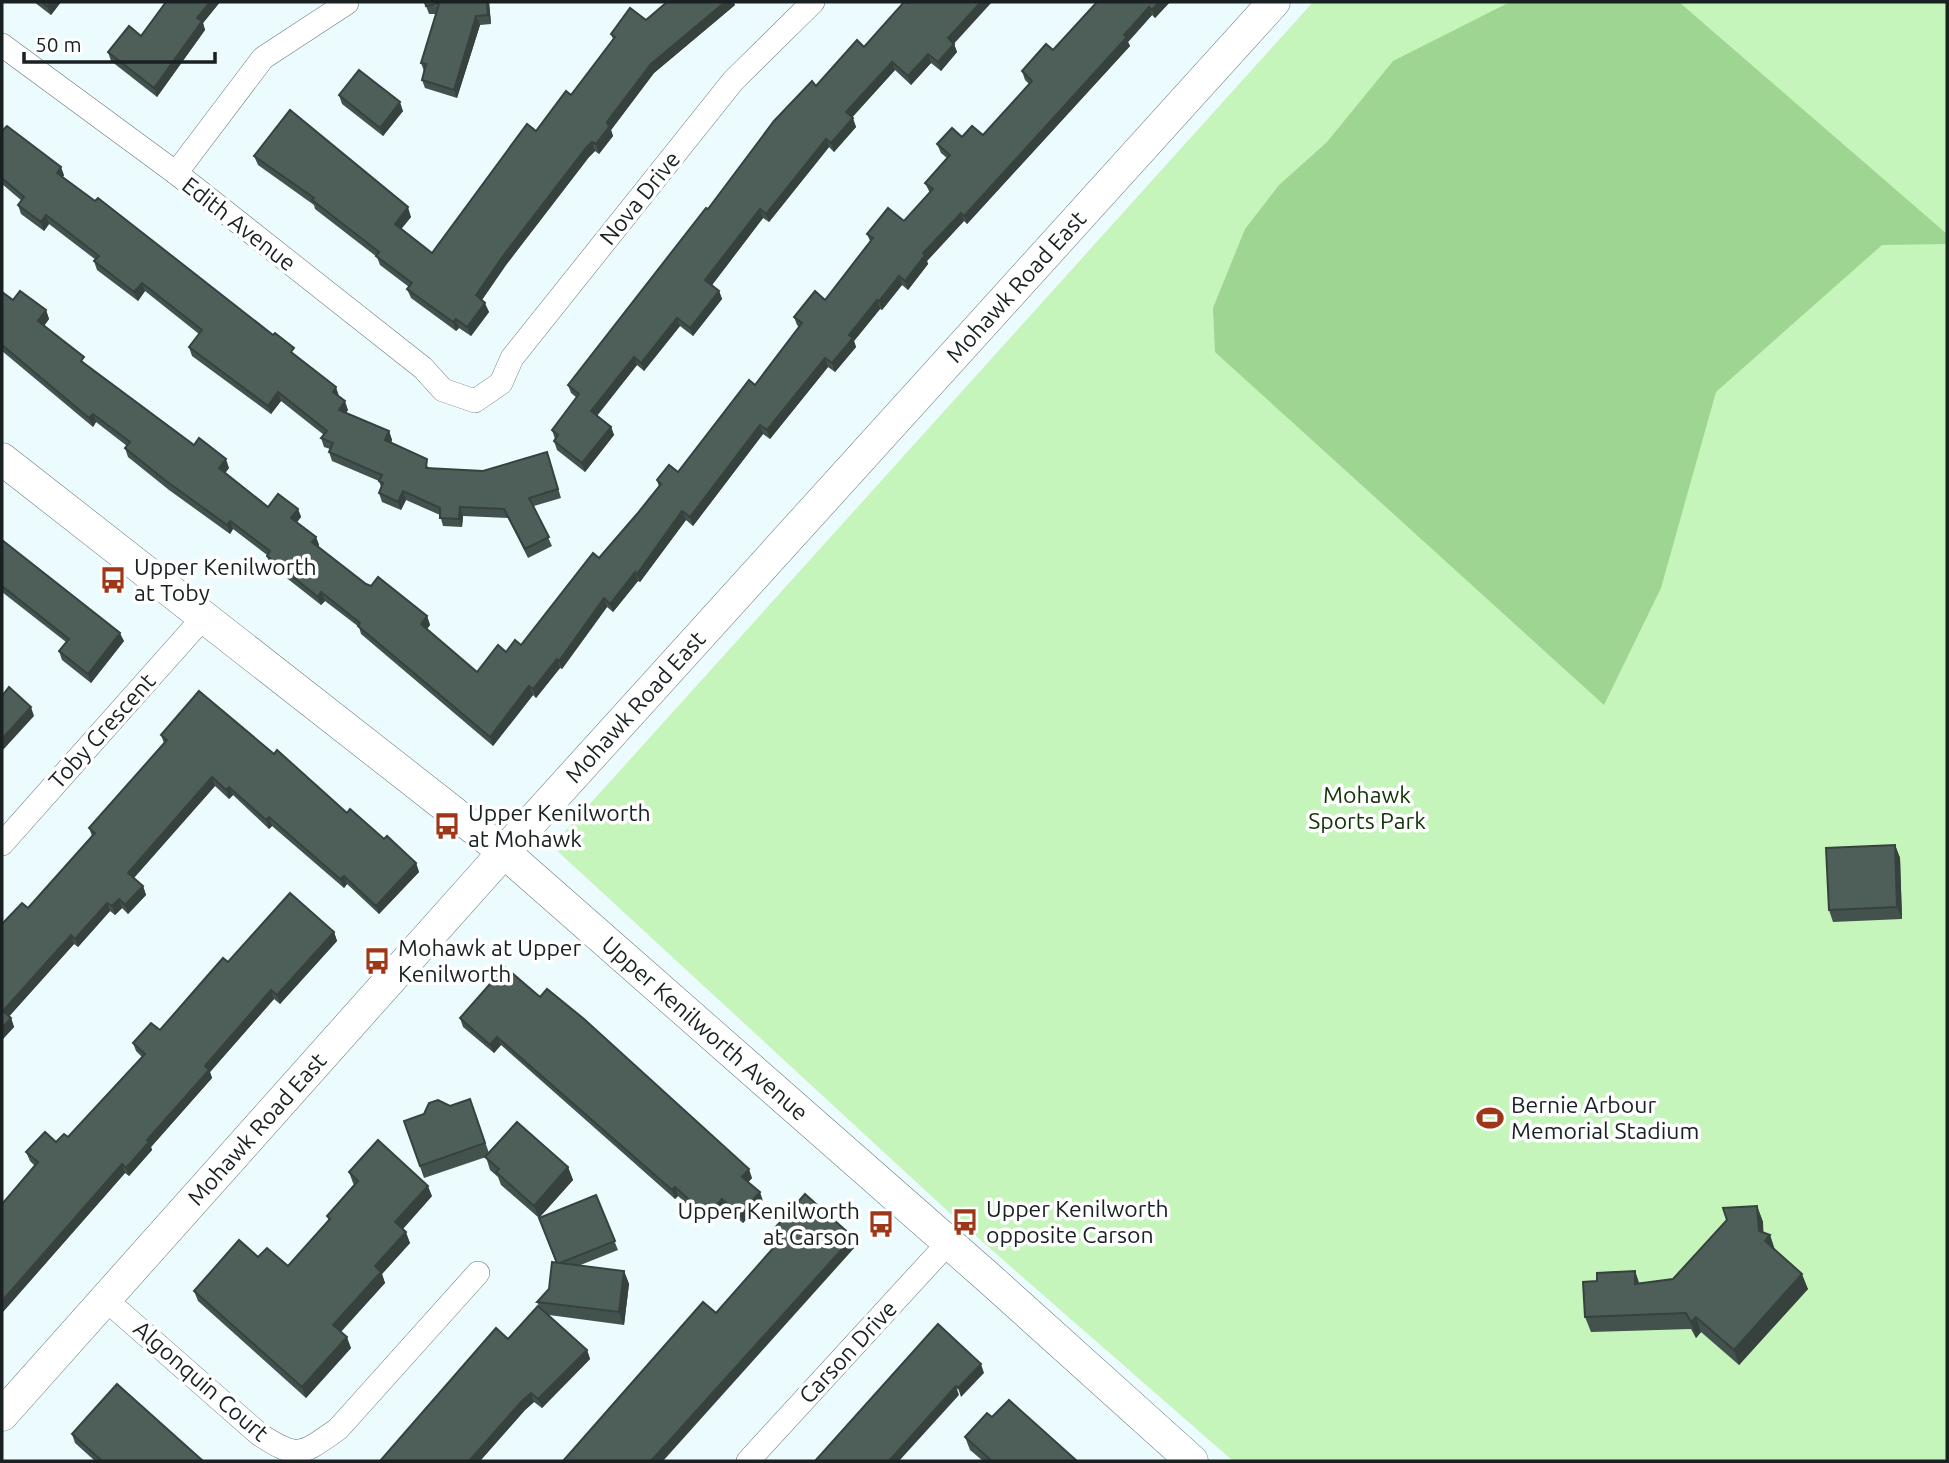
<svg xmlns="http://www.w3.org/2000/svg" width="1949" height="1463" font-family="Ubuntu,sans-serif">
<rect width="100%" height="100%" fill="#ebfbfe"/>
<polygon fill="#c5f5ba" points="1313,2 1947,2 1947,1461 1233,1461 953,1216 552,846"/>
<polygon fill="#9fd592" points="1510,2 1679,2 1947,234 1947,244 1882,245 1716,392 1661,588 1604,705 1215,352 1213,308 1245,229 1279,185 1327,142 1393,61"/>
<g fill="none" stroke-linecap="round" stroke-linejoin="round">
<defs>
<g id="street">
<polyline points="2,45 176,173 423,368 443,390 475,401 501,383 512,358 733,81 813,2"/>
<polyline points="176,173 263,58 347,3"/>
<polyline points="2,844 202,619"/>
<path d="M 105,1299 L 259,1434 C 298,1460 301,1455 338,1429 L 478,1273"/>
<polyline points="748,1461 948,1243"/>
</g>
<g id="secondary">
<path id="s1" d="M 2,459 L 504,852 L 990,1279 L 1192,1461"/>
<path id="s2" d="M 2,1415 L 504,852 L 1274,2"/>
</g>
</defs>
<use href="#street" stroke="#66787b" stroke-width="24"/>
<use href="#secondary" stroke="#66787b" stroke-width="33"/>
<use href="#street" stroke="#fff" stroke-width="23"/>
<use href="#secondary" stroke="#fff" stroke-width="32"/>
</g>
<g fill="#43524d">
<polygon points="34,2 61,2 51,15"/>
<polygon points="166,2 220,2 203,23 205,30 157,97 111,61 108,52 141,36"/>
<polygon points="489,2 491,24 480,25 457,98 425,88 422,80 424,71 421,63 436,14 429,14 426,6"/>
<polygon points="1097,2 1170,2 1155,18 1152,15 1128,42 1130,46 967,224 964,221 927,261 928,264 908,290 902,285 882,310 880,309 854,341 856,347 835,372 828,367 770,439 763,434 693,526 686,520 640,582 638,581 613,612 607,607 562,669 560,668 536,698 533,695 493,746 361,634 359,627 325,601 321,605 270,565 267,556 267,555 233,529 230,534 169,490 128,457 125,448 127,446 96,422 93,427 2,351 2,292 13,300 46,310 49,319 44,326 87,365 194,445 229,468 225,473 268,507 298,509 301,517 297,522 316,537 319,545 318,547 366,584 427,616 430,625 427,629 477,672 506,652 521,645 599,558 637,514 659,487 657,480 678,472 755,385 799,327 797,325 794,317 825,300 870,241 867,234 904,221 930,193 925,183 947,158 941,153 937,144 962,137 983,135 1029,84 1025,80 1022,71 1053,50"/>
<polygon points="735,5 654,73 611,130 613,136 599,154 595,151 589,157 506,265 482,300 489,312 471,336 459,328 456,331 411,298 407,289 409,287 380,265 377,257 315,209 314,205 258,165 254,156 411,217 401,229 432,253 536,131 571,95 613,39 611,34 646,20"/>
<polygon points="954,44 957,52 941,71 931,63 911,85 895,70 852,117 856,127 834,152 829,147 769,222 763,218 712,285 719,291 722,299 693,336 680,326 644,371 637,365 597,416 611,427 614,435 585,472 557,450 554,441 555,439 552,430 577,398 571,393 568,385 708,209 816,86 864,47"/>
<polygon points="339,95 403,111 383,136 342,104"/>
<polygon points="2,129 64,175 63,177 297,356 339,396 348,410 346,413 389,431 392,440 391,443 430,468 483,471 550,461 561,498 534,506 552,546 528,558 508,518 463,516 462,527 443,526 440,515 406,500 401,510 382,502 379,493 381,487 379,481 332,461 329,452 330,449 324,447 321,438 324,435 281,401 271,414 192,356 189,347 199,334 145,291 138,301 97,270 94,261 96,260 49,224 44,231 21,214 18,205 22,201 2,184"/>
<polygon points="2,540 124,641 91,683 62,660 59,651 66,642 2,592"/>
<polygon points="161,735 274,754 347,813 384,839 416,863 419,872 379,914 347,884 344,888 272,826 269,829 233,795 229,799 215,786 134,878 143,886 146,895 128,914 122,908 115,915 110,911 78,947 74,944 9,1016 11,1018 14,1027 2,1040 28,908 92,836 89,828 164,743"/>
<polygon points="1895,845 1900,858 1902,919 1833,922 1829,910"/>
<polygon points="334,932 337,941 280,1004 274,999 210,1072 212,1078 151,1147 152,1150 129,1176 125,1173 2,1313 2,1204 35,1166 30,1161 26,1152 68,1137 142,1057 136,1051 133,1043 160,1030 228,962"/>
<polygon points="540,997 752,1178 748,1182 763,1201 743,1223 725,1208 710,1225 678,1196 675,1199 501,1045 494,1053 463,1027 460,1018"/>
<polygon points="470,1099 489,1153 568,1167 573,1180 539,1218 596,1195 618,1250 578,1266 624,1271 629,1284 624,1325 549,1315 587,1350 590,1359 542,1408 534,1402 525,1410 480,1461 508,1339 539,1306 537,1302 549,1289 556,1263 539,1218 501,1185 498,1177 490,1170 486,1157 424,1178 404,1121"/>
<polygon points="349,1172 432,1196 403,1229 410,1243 382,1274 385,1283 341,1332 351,1348 306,1398 198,1301 194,1291 258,1257 288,1266 329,1221 327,1216 354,1185 353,1183"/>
<polygon points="1757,1206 1763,1222 1763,1233 1770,1235 1775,1250 1808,1289 1739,1365 1701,1332 1696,1338 1691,1329 1591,1332 1585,1317 1597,1281 1635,1271 1639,1283 1673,1279"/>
<polygon points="774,1229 853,1237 856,1246 716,1313 780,1241 777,1238"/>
<polygon points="992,1417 1077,1461 983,1461 970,1450 965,1437"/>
<polygon points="72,1434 203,1461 95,1461 75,1443"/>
</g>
<g fill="#37423e">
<polygon points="51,2 61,2 51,15 47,6"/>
<polygon points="210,2 220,2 203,23 205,30 157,97 154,88 197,18"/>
<polygon points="487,2 489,2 491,24 488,15"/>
<polygon points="725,2 734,2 735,5 654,73 611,130 613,136 599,154 596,144 607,122 651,64"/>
<polygon points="981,2 992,2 951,47 948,38"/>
<polygon points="1159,2 1170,2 1155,18 1152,10"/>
<polygon points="1149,7 1152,15 1128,42 1130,46 967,224 964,216"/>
<polygon points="476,16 480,25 457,98 454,90"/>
<polygon points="954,44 957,52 941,71 938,62"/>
<polygon points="928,54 931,63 911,85 908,76"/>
<polygon points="892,62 895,70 849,121 846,112"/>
<polygon points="400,102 403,111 383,136 380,128"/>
<polygon points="853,118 856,127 834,152 831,143"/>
<polygon points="826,139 829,147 769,222 766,214"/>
<polygon points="592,142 595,151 589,157 506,265 479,304 476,295 503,256 586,148"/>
<polygon points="61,167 64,175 60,181 57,173"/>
<polygon points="408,207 411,217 398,233 395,224"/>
<polygon points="760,209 763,218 709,289 705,280"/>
<polygon points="961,213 964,221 927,261 928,264 908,290 905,281 923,253"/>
<polygon points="46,215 49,224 44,231 41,222"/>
<polygon points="899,276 902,285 882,310 879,301"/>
<polygon points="142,283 145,291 138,301 134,292"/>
<polygon points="719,291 722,299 693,336 690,328"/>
<polygon points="877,300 880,309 854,341 856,347 835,372 832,363 849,335"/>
<polygon points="485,303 489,312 471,336 467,327"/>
<polygon points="46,310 49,319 41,330 38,321"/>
<polygon points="677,318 680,326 644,371 641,363"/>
<polygon points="456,319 459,328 456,331 453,322"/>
<polygon points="634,357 637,365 594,419 591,411"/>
<polygon points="825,358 828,367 770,439 767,430"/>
<polygon points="336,387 339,396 336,401 333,392"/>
<polygon points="278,392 281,401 271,414 268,406"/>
<polygon points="345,401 348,410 342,418 339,410"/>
<polygon points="93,414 96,422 93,427 89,418"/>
<polygon points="760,425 763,434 693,526 690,517"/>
<polygon points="611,427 614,435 585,472 582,463"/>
<polygon points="389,431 392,440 388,449 385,440"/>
<polygon points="226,459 229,468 222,477 219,468"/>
<polygon points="403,491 406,500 401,510 398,502"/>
<polygon points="460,507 463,516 462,527 459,519"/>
<polygon points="298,509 301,517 294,526 291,518"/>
<polygon points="682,511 686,520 640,582 637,574"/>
<polygon points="230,521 233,529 230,534 227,525"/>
<polygon points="316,537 319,545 315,550 312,542"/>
<polygon points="635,572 638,581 613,612 610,604"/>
<polygon points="321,592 325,601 321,605 318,597"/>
<polygon points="604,598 607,607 562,669 559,661"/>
<polygon points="427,616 430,625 424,633 421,624"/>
<polygon points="120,633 124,641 91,683 88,674"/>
<polygon points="557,659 560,668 536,698 533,689"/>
<polygon points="529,686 533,695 493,746 490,737"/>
<polygon points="31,707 34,716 2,751 2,739"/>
<polygon points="212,777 215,786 131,881 128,873"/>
<polygon points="229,787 233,795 229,799 226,790"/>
<polygon points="269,817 272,826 269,829 266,820"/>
<polygon points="1895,845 1900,858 1902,919 1897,907"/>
<polygon points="416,863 419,872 379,914 376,906"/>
<polygon points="344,876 347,884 344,888 340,879"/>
<polygon points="143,886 146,895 128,914 125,905"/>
<polygon points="119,899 122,908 115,915 112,906"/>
<polygon points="107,903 110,911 78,947 75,939"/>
<polygon points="334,932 337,941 280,1004 277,995"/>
<polygon points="71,935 74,944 6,1020 3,1011"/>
<polygon points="271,990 274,999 210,1072 212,1078 151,1147 152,1150 129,1176 126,1168 147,1140 205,1066"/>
<polygon points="11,1018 14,1027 2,1040 2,1028"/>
<polygon points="497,1037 501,1045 494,1053 490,1045"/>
<polygon points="122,1164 125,1173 2,1313 2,1301"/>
<polygon points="568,1167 573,1180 539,1218 534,1206"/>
<polygon points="749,1169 752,1178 745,1186 742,1177"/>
<polygon points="428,1186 432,1196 399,1233 395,1222"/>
<polygon points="675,1187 678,1196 675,1199 672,1190"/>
<polygon points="760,1192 763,1201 743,1223 740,1215"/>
<polygon points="722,1199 725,1208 710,1225 707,1216"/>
<polygon points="1757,1206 1763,1222 1764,1246 1759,1231"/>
<polygon points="406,1232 410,1243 382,1274 385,1283 337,1335 333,1325 375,1266"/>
<polygon points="1770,1235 1775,1251 1765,1241"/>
<polygon points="853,1237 856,1246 663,1461 651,1461"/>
<polygon points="624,1271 629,1284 624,1325 619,1312"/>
<polygon points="1635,1271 1640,1286 1635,1284"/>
<polygon points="1802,1274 1808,1289 1739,1365 1734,1350"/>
<polygon points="1696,1317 1701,1332 1696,1338 1691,1322"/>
<polygon points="347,1337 351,1348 306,1398 302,1387"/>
<polygon points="587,1350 590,1359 542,1408 538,1399"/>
<polygon points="981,1364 984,1373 961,1397 958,1388"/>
<polygon points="956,1386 959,1395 899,1461 889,1461"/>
<polygon points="531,1393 534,1402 525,1410 480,1461 469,1461 522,1401"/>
</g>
<g fill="#4e5f59" stroke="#37423e" stroke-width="2">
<polygon points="42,2 51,2 47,6"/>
<polygon points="166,2 210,2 197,18 202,21 154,88 108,52 129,26 141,36"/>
<polygon points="425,2 487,2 488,15 476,16 454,90 422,80 426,64 421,63 439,4 426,6"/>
<polygon points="667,2 725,2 651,64 607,122 609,127 596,144 592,142 586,148 503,256 476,295 485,303 467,327 456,319 453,322 407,289 412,283 376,256 379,252 312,200 314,198 254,156 290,110 408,207 395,224 432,253 527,124 536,131 566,91 571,95 615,37 611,34 630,8 646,20"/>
<polygon points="904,2 908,3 910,2 981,2 948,38 954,44 938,62 928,54 908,76 892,62 846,112 853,118 831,143 826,139 766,214 760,209 705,280 719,291 690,328 677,318 641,363 634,357 591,411 611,427 582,463 554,441 558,435 552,430 579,394 568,385 706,208 708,209 774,121 812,81 816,86 857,40 864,47"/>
<polygon points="1097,2 1159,2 1152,10 1149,7 1124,35 1127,37 964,216 961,213 923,253 925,255 905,281 899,276 879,301 877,300 849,335 853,338 832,363 825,358 767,430 760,425 690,517 682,511 637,574 635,572 610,604 604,598 559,661 557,659 533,689 529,686 490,737 358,626 360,623 321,592 318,597 267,556 270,551 230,521 227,525 166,481 125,448 130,442 93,414 89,418 2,345 2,292 13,300 20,291 46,310 38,321 84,357 81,361 194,445 199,438 226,459 219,468 268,507 278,494 298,509 291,518 316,537 312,542 366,584 371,586 378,577 427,616 421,624 477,672 498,645 506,652 515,640 521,645 593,553 599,558 637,514 661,484 657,480 669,465 678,472 749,380 755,385 802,323 794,317 815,291 825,300 873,238 867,234 888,208 904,221 933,189 925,183 950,155 937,144 952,128 962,137 972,126 983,135 1032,81 1022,71 1046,44 1053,50"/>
<polygon points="359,70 400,102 380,128 339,95"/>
<polygon points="7,126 61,167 57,173 95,201 98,198 273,335 275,333 294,348 291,352 336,387 333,392 345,401 339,410 389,431 385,440 427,459 426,468 483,471 547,452 558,489 529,498 549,537 525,549 504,509 460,507 459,519 440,518 440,508 403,491 398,502 379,493 383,483 379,481 382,475 329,452 333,443 321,438 327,431 278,392 268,406 189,347 202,330 142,283 134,292 94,261 99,256 46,215 41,222 18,205 24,197 2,178 2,129 3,130"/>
<polygon points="2,540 120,633 88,674 59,651 69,639 2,586"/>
<polygon points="9,687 31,707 2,739 2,696"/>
<polygon points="199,691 274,754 277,750 347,813 350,809 384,839 387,836 416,863 376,906 344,876 340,879 269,817 266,820 229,787 226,790 212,777 128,873 143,886 125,905 119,899 112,906 107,903 75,939 71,935 3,1011 11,1018 2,1028 2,924 22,903 28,908 95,833 89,828 167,740 161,735"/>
<polygon points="1895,845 1897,907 1829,910 1826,848"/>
<polygon points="290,893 334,932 277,995 271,990 205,1066 209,1070 147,1140 149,1142 126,1168 122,1164 2,1301 2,1204 38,1162 26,1152 45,1132 56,1142 64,1134 68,1137 145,1054 133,1043 151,1023 160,1030 223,958 228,962"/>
<polygon points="505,967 540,997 547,989 584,1019 749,1169 742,1177 760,1192 740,1215 722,1199 707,1216 675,1187 672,1190 497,1037 490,1045 460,1018"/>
<polygon points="470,1099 485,1143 420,1166 404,1121 424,1114 429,1103 438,1100 450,1106"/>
<polygon points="517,1122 568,1167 534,1206 496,1172 499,1169 485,1157"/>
<polygon points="378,1140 428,1186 395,1222 406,1232 375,1266 381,1272 333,1325 347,1337 302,1387 194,1291 239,1240 258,1257 267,1248 288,1266 330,1219 327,1216 358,1181 349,1172"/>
<polygon points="805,1194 853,1237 651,1461 563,1461 703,1302 716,1313 783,1237 774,1229"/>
<polygon points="596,1195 615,1241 560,1263 557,1263 539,1218"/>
<polygon points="1757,1206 1759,1231 1770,1235 1765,1241 1802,1274 1734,1350 1696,1317 1691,1322 1686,1313 1585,1317 1583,1282 1597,1281 1597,1273 1635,1271 1635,1284 1673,1279 1727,1220 1723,1208"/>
<polygon points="552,1262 624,1271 619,1312 537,1302 549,1289"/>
<polygon points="538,1306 587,1350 538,1399 531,1393 522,1401 469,1461 380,1461 496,1328 508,1339"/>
<polygon points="938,1324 981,1364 958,1388 956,1386 889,1461 815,1461"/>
<polygon points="117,1384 203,1461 102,1461 72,1434"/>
<polygon points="1009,1400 1077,1461 992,1461 965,1437 987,1413 992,1417"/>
</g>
<defs>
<symbol id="bus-bare" viewBox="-9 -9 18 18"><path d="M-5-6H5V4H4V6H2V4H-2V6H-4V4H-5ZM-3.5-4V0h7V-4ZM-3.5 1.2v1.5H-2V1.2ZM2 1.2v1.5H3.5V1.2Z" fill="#9e3618" stroke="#fff" stroke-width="2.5" paint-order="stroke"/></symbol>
<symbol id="stadium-bare" viewBox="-9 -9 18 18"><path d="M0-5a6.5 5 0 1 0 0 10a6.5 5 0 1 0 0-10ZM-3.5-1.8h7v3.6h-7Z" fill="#9e3618" stroke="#fff" stroke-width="2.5" paint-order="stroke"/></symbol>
</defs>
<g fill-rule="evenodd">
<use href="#bus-bare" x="94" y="561" width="38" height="38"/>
<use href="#bus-bare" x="428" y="807" width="38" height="38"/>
<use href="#bus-bare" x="358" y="942" width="38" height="38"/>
<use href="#stadium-bare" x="1471" y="1099" width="38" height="38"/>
<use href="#bus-bare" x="946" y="1203" width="38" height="38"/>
<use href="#bus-bare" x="862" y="1205" width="38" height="38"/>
</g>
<g text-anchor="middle" stroke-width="7" stroke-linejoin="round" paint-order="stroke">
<g font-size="23" fill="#192122" stroke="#fff">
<text transform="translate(640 198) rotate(-51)" y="8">Nova Drive</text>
<text transform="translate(239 224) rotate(38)" y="8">Edith Avenue</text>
<text dy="8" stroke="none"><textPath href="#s2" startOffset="1517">Mohawk Road East</textPath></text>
<text dy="8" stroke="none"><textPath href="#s2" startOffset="950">Mohawk Road East</textPath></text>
<text transform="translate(102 731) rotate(-48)" y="8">Toby Crescent</text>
<text dy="8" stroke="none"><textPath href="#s1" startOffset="905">Upper Kenilworth Avenue</textPath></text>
<text dy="8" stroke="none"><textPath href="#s2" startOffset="383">Mohawk Road East</textPath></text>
<text transform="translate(848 1352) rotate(-47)" y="8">Carson Drive</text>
<text transform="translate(201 1381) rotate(41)" y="8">Algonquin Court</text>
</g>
<g font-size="23" fill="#192122" stroke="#fff" text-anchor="start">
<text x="134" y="575">Upper Kenilworth<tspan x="134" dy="26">at Toby</tspan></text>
<text x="468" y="821">Upper Kenilworth<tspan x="468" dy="26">at Mohawk</tspan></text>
<text x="398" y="956">Mohawk at Upper<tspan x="398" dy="26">Kenilworth</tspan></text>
<text x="1511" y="1113">Bernie Arbour<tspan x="1511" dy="26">Memorial Stadium</tspan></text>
<text x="986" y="1217">Upper Kenilworth<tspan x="986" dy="26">opposite Carson</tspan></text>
<text x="860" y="1219" text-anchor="end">Upper Kenilworth<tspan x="860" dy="26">at Carson</tspan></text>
</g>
<g font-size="23" fill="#103406" stroke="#fff">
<text x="1367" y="803">Mohawk<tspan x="1367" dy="26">Sports Park</tspan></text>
</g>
</g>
<rect width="1949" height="1463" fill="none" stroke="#192122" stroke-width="7"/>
<path d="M24 52v10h191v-10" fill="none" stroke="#192122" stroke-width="3.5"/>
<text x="35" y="52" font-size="21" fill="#192122" stroke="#ffffff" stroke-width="5" paint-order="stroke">50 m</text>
</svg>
